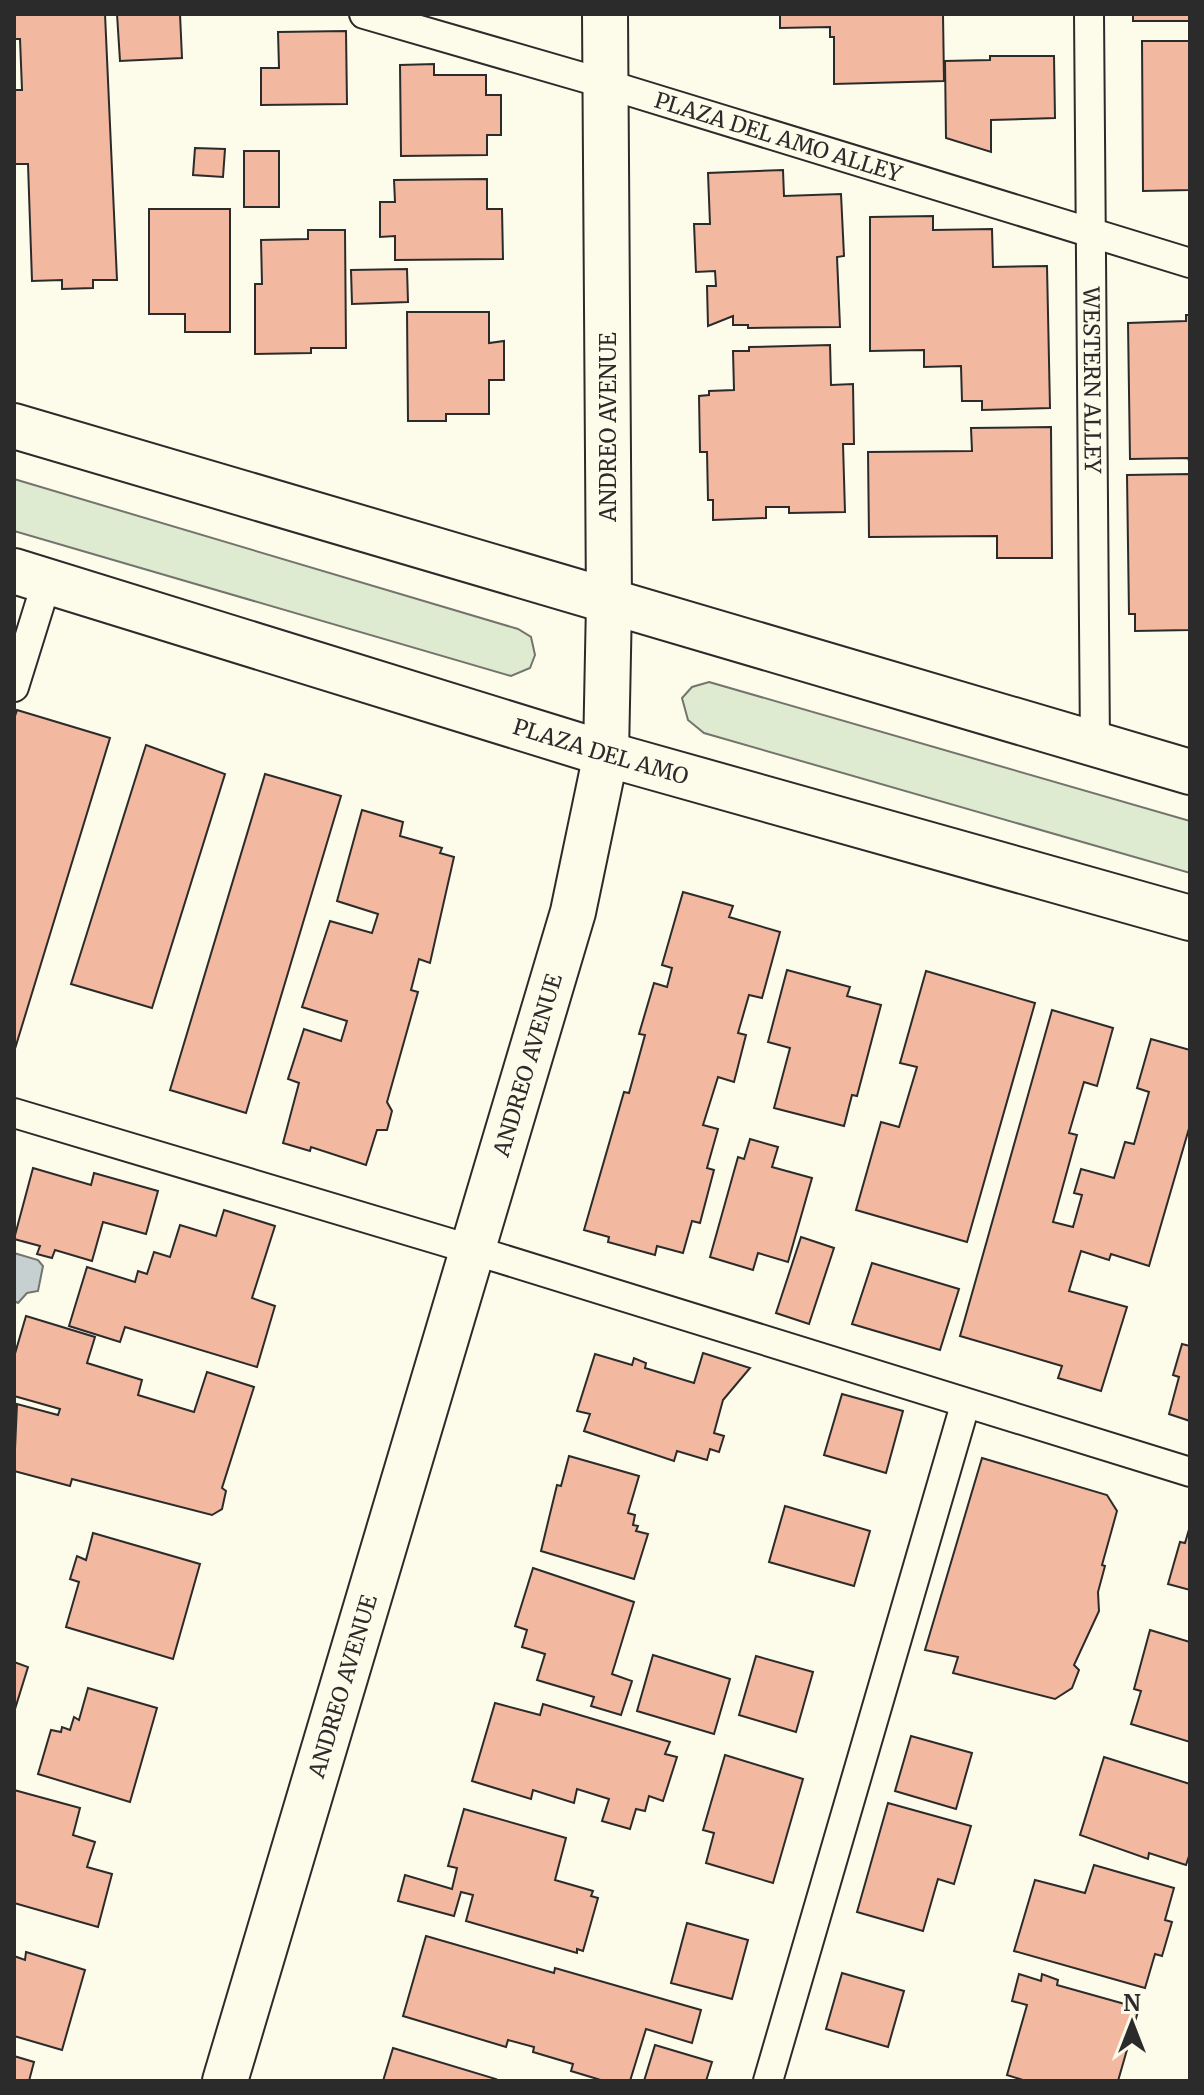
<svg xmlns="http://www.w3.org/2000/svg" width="1204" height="2095" font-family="Merriweather,serif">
<rect width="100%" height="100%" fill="#fdfbea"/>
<g fill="#deebd1" stroke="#74746e" stroke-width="2">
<polygon points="14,479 518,629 531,637 535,655 530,668 511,676 14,531"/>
<polygon points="709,682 1190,821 1190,873 704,733 688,720 682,698 692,687"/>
</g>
<polygon fill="#c7d0d0" stroke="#74746e" stroke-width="2" points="14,1253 38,1260 43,1266 38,1291 27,1293 18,1303 14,1301"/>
<g fill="#f2b8a0" stroke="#2b2b2b" stroke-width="2">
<polygon points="14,14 105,14 117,280 93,280 93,288 62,289 62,280 32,281 28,164 14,164 14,90 22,90 20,39 14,39"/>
<polygon points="117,14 180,14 182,58 120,61"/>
<polygon points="780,14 943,14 944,81 834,84 834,37 830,37 830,27 780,28"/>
<rect x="1133" y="14" width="57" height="7"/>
<polygon points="346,31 347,104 261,105 261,68 279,68 278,32"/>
<polygon points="1142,41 1190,41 1190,190 1143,191"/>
<polygon points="990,56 1054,56 1055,118 991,120 991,152 946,138 945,61 990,60"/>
<polygon points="434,64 434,75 486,75 486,95 501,95 501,135 487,135 487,155 401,156 400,65"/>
<polygon points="195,148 225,149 223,177 193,175"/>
<rect x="244" y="151" width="35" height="56"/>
<polygon points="783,170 784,196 841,194 844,256 837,257 840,327 748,328 748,325 733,325 733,316 708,326 707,286 716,286 715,271 696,272 694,224 710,224 708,173"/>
<polygon points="487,179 487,209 502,209 503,259 395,260 395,236 380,237 380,202 395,202 394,180"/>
<polygon points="149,209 230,209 230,332 185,332 185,314 149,314"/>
<polygon points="933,216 933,230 992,229 993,267 1047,266 1050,408 982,410 982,401 962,401 961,366 924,367 924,350 870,351 870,217"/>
<polygon points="308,230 345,230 346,348 311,348 311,353 255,354 255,284 262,284 261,240 308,239"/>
<polygon points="407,269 408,302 352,304 351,270"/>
<polygon points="407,312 489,312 489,343 504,341 504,380 489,380 489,414 446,414 446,421 408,421"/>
<polygon points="1186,315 1190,315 1190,464 1188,458 1130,459 1128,323 1186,321"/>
<polygon points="830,345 831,385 853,384 854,444 843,444 845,512 789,513 789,507 766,507 766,518 713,520 713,500 708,500 707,452 700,452 699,396 709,395 709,391 734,390 733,351 749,351 749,347"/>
<polygon points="1051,427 1052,558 997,558 997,536 869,537 868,452 972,451 971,428"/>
<polygon points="1190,474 1190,630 1135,631 1135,614 1129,614 1127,475"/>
<polygon points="17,710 110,738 14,1052 14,719"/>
<polygon points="146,745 225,774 152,1008 71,984"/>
<polygon points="265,774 341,796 246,1113 170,1090"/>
<polygon points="362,810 403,822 400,836 442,848 440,853 454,857 430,963 419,959 411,990 418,992 387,1102 392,1111 387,1130 377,1130 366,1165 311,1147 310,1151 283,1143 299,1083 288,1079 304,1029 341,1041 347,1021 302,1007 330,921 372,933 378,914 337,901"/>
<polygon points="683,892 733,906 729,917 780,932 762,998 749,995 738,1033 746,1035 734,1082 718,1077 703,1125 718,1129 707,1168 714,1170 700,1223 692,1221 683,1253 657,1246 655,1255 608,1242 609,1237 584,1230 624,1092 629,1093 645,1035 639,1034 654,983 667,987 672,968 662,965"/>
<polygon points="787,970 850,987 847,996 881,1005 857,1096 852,1095 844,1126 774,1108 790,1048 768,1042"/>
<polygon points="926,971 1035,1003 967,1242 856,1210 881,1122 899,1127 917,1067 900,1063"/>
<polygon points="1052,1010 1113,1028 1097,1086 1084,1082 1069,1133 1077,1135 1053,1222 1073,1227 1082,1195 1074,1193 1081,1169 1114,1178 1125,1142 1134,1144 1149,1092 1137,1088 1151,1039 1190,1050 1190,1125 1149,1266 1111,1254 1109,1260 1081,1251 1069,1291 1127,1307 1101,1391 1058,1378 1062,1366 960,1336"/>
<polygon points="750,1139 778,1147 772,1167 812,1178 788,1262 758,1253 753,1270 710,1257 738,1157 744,1159"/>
<polygon points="33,1168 91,1185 94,1173 158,1191 146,1234 103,1222 92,1261 55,1250 52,1258 37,1254 40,1246 14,1239"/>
<polygon points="224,1210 275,1226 252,1298 275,1306 257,1367 125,1327 120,1342 69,1326 87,1267 135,1282 138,1271 147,1274 154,1252 170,1257 180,1225 216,1236"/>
<polygon points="801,1237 834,1248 809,1324 776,1313"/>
<polygon points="872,1263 959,1289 940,1350 852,1324"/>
<polygon points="26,1316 95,1337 87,1363 142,1380 138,1395 194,1412 207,1372 254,1387 222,1488 226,1491 222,1509 212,1515 72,1479 70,1486 14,1471 17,1404 58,1415 60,1409 14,1396 14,1357"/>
<polygon points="1182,1344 1190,1346 1190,1421 1169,1414 1179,1377 1173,1375"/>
<polygon points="703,1353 750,1368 723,1400 714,1433 724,1436 719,1452 710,1449 707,1460 677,1451 674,1461 584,1431 590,1414 577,1411 595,1354 632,1365 634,1358 646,1363 645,1368 694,1383"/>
<polygon points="842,1394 903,1411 886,1473 824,1455"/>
<polygon points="569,1456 639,1476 628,1513 635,1515 633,1525 638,1526 636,1531 648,1534 634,1579 541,1551 557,1485 561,1486"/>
<polygon points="982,1458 1107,1495 1117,1511 1102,1565 1105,1566 1098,1592 1099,1611 1074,1665 1079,1670 1072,1688 1055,1699 953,1673 958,1657 925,1650"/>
<polygon points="785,1506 870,1531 854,1586 769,1562"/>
<polygon points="1190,1526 1190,1590 1168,1584 1180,1542 1185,1543"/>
<polygon points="93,1533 200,1564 173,1659 66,1627 79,1582 70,1579 77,1556 86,1560"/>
<polygon points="533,1568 634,1602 612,1674 632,1681 621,1715 591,1706 594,1697 537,1680 545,1654 522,1647 527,1630 515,1626"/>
<polygon points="1150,1630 1190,1642 1190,1742 1131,1724 1141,1691 1134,1689"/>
<polygon points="653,1655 730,1679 714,1734 637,1711"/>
<polygon points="756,1656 813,1672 796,1732 739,1715"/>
<polygon points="14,1662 28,1667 15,1709 14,1709"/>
<polygon points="88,1688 157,1708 130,1802 38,1774 51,1730 61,1732 62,1727 70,1730 74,1717 79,1720"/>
<polygon points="495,1703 540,1715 543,1704 670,1742 665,1754 677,1757 663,1801 649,1796 645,1811 636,1809 630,1829 602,1821 609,1799 577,1789 574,1803 533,1790 531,1799 472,1781"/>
<polygon points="911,1736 972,1753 956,1809 895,1791"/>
<polygon points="725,1755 803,1779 773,1883 706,1863 714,1833 703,1830"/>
<polygon points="1104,1757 1190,1784 1190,1853 1186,1865 1149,1853 1148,1859 1080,1835"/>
<polygon points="14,1790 80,1808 73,1835 95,1842 87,1867 112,1874 98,1927 14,1903"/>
<polygon points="888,1803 971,1826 954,1884 938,1879 923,1931 857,1912"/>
<polygon points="464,1809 566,1838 555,1880 593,1891 591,1896 598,1898 583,1951 577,1949 577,1953 466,1921 473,1895 461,1892 454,1916 398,1901 405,1875 452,1889 457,1868 448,1866"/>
<polygon points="1094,1865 1174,1888 1165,1920 1172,1922 1162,1956 1155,1954 1145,1988 1014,1951 1035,1880 1085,1893"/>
<polygon points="687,1923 748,1940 732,1999 671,1983"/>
<polygon points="426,1936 554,1973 555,1968 701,2010 692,2043 646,2029 630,2081 604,2081 571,2071 573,2064 533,2052 534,2047 508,2040 506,2047 403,2016"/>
<polygon points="26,1952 85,1970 62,2050 14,2036 14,1956 25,1960"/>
<polygon points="842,1973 904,1991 888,2047 826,2029"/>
<polygon points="1019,1974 1041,1981 1042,1974 1058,1980 1057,1985 1139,2008 1118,2081 1026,2081 1007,2075 1027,2005 1012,2001"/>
<polygon points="655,2045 712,2062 706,2081 644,2081"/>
<polygon points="393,2048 496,2079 495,2081 383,2081"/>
<polygon points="14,2056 34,2062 29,2081 14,2081"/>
</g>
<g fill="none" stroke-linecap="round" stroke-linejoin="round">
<defs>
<g id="service">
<path id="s1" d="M 364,14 L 606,84 L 1190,263"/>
<path id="s2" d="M 1089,14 L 1095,745"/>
<polyline points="14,687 47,581"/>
<polyline points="14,1113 473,1250 1190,1472"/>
<polyline points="768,2081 965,1405"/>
</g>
<g id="minor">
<path id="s3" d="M 225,2081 L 573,912 L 606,754 L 609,603 L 605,14"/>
</g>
<g id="secondary">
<polyline points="14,426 1190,772"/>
<path id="s4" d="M 14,571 L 606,754 L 1190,918"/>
</g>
</defs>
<use href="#service" stroke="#2b2b2b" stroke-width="32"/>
<use href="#minor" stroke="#2b2b2b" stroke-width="48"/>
<use href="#secondary" stroke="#2b2b2b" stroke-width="48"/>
<use href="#service" stroke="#fdfbea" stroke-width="28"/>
<use href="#minor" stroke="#fdfbea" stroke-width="44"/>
<use href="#secondary" stroke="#fdfbea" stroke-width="44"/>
</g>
<g text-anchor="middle" stroke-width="6" stroke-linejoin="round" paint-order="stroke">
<g font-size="22" fill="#2b2b2b" stroke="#fdfbea">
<text dy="8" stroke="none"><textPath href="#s1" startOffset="432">PLAZA DEL AMO ALLEY</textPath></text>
<text dy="8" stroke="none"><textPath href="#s2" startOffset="366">WESTERN ALLEY</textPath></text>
<text transform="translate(608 427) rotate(-90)" y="8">ANDREO AVENUE</text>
<text dy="8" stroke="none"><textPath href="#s4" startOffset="614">PLAZA DEL AMO</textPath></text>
<text dy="8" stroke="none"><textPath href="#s3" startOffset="1060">ANDREO AVENUE</textPath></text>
<text dy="8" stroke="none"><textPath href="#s3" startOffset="412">ANDREO AVENUE</textPath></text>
</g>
</g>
<rect width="1204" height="2095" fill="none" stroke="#2b2b2b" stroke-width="32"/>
<g transform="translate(1132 2023)" stroke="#fdfbea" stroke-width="6" paint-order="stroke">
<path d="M0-6L14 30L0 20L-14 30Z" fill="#2b2b2b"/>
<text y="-12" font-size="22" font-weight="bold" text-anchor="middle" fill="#2b2b2b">N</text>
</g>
</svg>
